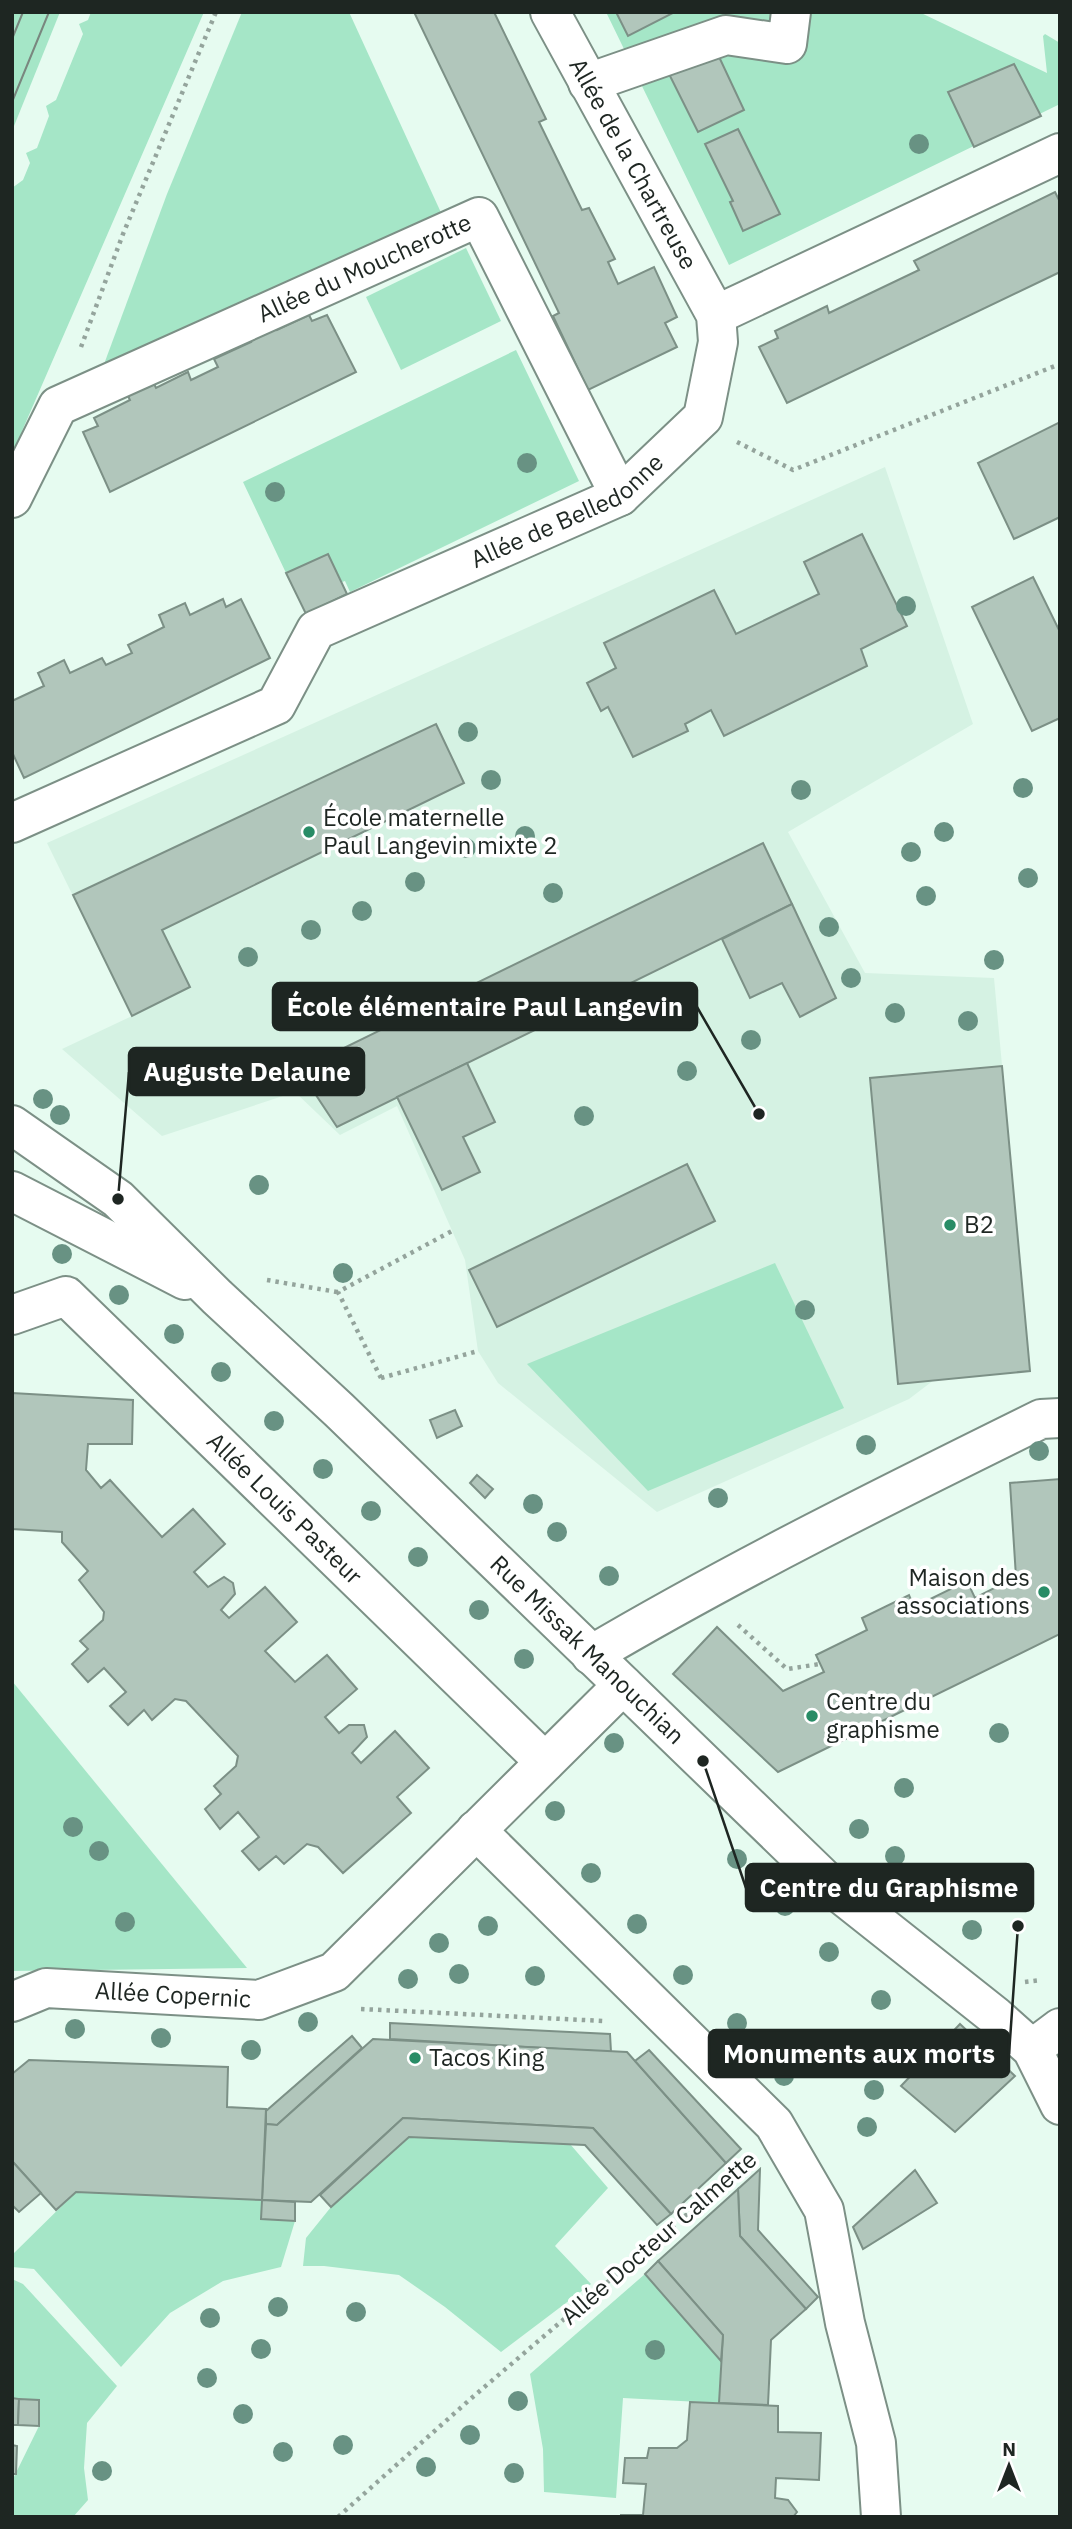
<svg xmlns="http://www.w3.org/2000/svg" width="1072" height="2529" font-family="'IBM Plex Sans',sans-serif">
<rect width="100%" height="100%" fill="#e6fbf0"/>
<polygon fill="#d5f2e3" points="885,467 973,724 788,832 865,973 994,978 1030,1371 934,1380 909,1399 657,1512 498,1383 478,1351 465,1260 397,1106 340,1135 295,1092 162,1136 62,1049 132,1016 47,843"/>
<g fill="#a5e6c7">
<polygon points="12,12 60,12 12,131"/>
<polygon points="91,12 204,12 22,431 12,468 12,188 23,180 30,163 26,153 37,148 49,116 46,106 56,100 83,34 79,24 88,20"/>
<polygon points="242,12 349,12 443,217 100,375 167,194"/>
<polygon points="606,12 919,12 1047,73 1043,36 1045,34 1060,43 1060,104 729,265"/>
<polygon points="466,248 501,321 401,370 366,297"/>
<polygon points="516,350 579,481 350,592 345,581 342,582 328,554 286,573 243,482"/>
<polygon points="775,1263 844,1408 648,1491 527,1364"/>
<polygon points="12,1681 247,1968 12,1971"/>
<polygon points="409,2137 570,2144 608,2188 555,2246 591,2284 501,2352 445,2307 399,2275 324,2266 303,2266 306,2238 331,2207"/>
<polygon points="76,2192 262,2200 261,2219 295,2221 281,2267 223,2281 170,2313 121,2367 34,2269 12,2267 12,2255"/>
<polygon points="645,2274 721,2361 719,2403 623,2398 616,2498 544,2492 543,2449 530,2374"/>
<polygon points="12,2279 23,2284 117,2386 87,2423 84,2468 88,2500 73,2517 12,2517 12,2481 39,2426 39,2400 12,2398"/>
</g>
<g fill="#b1c6bb" stroke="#7c9086" stroke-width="2">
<polygon points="414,12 494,12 546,119 539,122 582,210 589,208 615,259 608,262 618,284 654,267 677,317 665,323 677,347 588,390 553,316 559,313"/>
<polygon points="616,12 673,12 673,13 628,36"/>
<polygon points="713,44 744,110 698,132 666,68"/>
<polygon points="1014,64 1041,116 974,147 948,92"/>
<polygon points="738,129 780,214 743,231 730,202 733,201 705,144"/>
<polygon points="1055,192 1060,202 1060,272 787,403 759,347 778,338 775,331 827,306 829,313 919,270 914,261"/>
<polygon points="309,315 312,321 327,315 356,372 110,492 83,432 98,426 94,418 130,400 124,388 150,375 156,388 188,372 191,380 218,367 214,359 251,342 244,330 270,318 277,330"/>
<polygon points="1060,422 1060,517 1014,539 978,463"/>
<polygon points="862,534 907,626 861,649 867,666 724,736 711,710 685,724 688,731 633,757 608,707 601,711 587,683 616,668 604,643 714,590 736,634 819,594 804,562"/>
<polygon points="328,554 347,594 306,614 286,573"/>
<polygon points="1033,577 1060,632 1060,718 1032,731 972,607"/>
<polygon points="223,599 226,607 241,599 270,658 24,778 12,752 12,701 44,686 38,673 64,660 70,673 102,658 106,665 132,653 128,645 164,627 159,615 185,603 190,615"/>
<polygon points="436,724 464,783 162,930 190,987 132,1016 73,895"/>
<polygon points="763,843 792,904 337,1127 314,1092 307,1066"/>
<polygon points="792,904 836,998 800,1017 782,983 750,998 722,939"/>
<polygon points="467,1063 495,1122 463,1137 480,1172 442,1190 397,1097"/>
<polygon points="1002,1066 1030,1371 898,1384 870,1078"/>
<polygon points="687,1164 715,1221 497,1327 469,1270"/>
<polygon points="12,1393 133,1400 132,1444 88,1444 86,1470 101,1488 110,1480 162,1537 193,1509 225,1544 194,1572 208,1587 224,1577 233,1583 235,1594 221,1610 229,1618 265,1587 297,1622 265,1651 295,1682 327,1655 357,1689 325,1717 339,1733 349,1725 364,1725 367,1737 352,1753 361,1763 395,1731 429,1768 397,1797 411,1813 343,1873 318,1847 307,1844 284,1864 276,1856 259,1870 242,1851 259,1837 238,1812 220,1829 205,1809 221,1794 214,1786 236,1766 238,1756 186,1701 175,1699 152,1720 144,1710 128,1725 110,1706 126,1692 104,1668 88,1682 72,1664 88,1649 80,1641 103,1620 104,1612 79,1580 88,1571 62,1542 62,1532 12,1529"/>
<polygon points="455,1410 462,1426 437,1438 430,1420"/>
<polygon points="477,1475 493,1489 485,1498 470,1483"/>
<polygon points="1060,1479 1060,1634 778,1772 673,1674 717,1627 783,1691 824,1672 816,1655 867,1630 862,1618 909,1595 914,1607 967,1581 975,1598 1016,1577 1010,1483"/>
<polygon points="390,2023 610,2034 611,2052 390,2039"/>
<polygon points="960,2024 1015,2076 955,2132 901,2086"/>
<polygon points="352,2036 362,2048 277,2125 266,2124 266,2111"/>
<polygon points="373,2039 627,2052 726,2163 671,2214 593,2128 403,2118 311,2202 262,2200 266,2124 277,2125"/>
<polygon points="649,2050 741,2149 726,2163 635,2061"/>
<polygon points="29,2060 228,2067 227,2107 266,2109 262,2200 76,2192 56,2210 12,2161 12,2074"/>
<polygon points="403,2118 593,2128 671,2214 657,2225 585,2145 409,2137 331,2207 320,2195"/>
<polygon points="12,2161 41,2193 19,2212 14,2207 12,2209"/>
<polygon points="760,2169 758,2230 818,2297 806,2309 740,2236 738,2189"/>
<polygon points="915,2170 937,2203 863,2249 853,2227"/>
<polygon points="738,2189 740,2236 806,2309 771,2340 768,2405 719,2403 723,2335 658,2261"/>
<polygon points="262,2200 295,2202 295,2221 261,2219"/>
<polygon points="658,2261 723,2335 721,2361 645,2274"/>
<polygon points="12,2398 19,2399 18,2425 12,2425"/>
<polygon points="19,2399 39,2400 39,2426 18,2425"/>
<polygon points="690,2402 778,2406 778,2432 821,2433 819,2480 776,2478 775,2498 788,2500 797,2512 793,2517 621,2517 621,2515 643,2515 646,2484 623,2483 625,2458 647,2458 649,2448 677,2448 687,2440"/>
<polygon points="12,2445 17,2446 16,2474 12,2474"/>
</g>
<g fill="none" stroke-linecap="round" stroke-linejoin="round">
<defs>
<g id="minor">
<polyline points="588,83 726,35 787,44 791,12"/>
<polyline points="716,315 1060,153"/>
<path id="s1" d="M 12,498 L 58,406 L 479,217 L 620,496"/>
<path id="s2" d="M 12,823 L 276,705 L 316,630 L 620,496 L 703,417 L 718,342 L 716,315 L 550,12"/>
<path id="s3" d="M 12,1125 L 118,1199 L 217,1297 L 339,1410 L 831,1886 L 995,2016 L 1032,2049 L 1060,2105"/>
<polyline points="12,1191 185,1280"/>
<path id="s4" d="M 12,1315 L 66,1296 L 545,1762"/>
<path d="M 591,1655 C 737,1569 889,1494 1041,1419 L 1060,1418"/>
<polyline points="476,1830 774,2124 824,2210 845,2323 876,2443 881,2517"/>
<path id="s5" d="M 12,2002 L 46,1988 L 259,2000 L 334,1972 L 623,1685"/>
<polyline points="1032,2049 1060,2028"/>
</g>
</defs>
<use href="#minor" stroke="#7c9086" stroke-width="42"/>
<g stroke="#94a49c" stroke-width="4.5" stroke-dasharray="3.5 5" stroke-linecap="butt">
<polyline points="81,347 123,234 216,12"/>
<polyline points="737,442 793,470 1060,364"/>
<polyline points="267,1280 337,1292"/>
<polyline points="381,1378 338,1292 452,1231"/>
<polyline points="381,1378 478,1351"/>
<polyline points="738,1625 787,1669 820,1664"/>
<polyline points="1025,1982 1041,1980"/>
<polyline points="361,2009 604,2021"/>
<polyline points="338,2517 475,2395 746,2164"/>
</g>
<use href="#minor" stroke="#fff" stroke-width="38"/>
<g stroke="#79877f" stroke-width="2">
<polyline points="12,39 23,12"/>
<polyline points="12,102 49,12"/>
</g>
</g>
<g fill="#689283">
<circle cx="919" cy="144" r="10"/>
<circle cx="527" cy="463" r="10"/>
<circle cx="275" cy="492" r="10"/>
<circle cx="906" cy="606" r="10"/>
<circle cx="468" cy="732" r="10"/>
<circle cx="491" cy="780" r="10"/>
<circle cx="1023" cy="788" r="10"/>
<circle cx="801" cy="790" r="10"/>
<circle cx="944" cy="832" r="10"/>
<circle cx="525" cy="836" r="10"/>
<circle cx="466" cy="848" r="10"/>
<circle cx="911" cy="852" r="10"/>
<circle cx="1028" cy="878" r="10"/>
<circle cx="415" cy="882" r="10"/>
<circle cx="553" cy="893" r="10"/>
<circle cx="926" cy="896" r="10"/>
<circle cx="362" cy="911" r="10"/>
<circle cx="829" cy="927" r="10"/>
<circle cx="311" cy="930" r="10"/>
<circle cx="248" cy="957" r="10"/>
<circle cx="994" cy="960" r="10"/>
<circle cx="851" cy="978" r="10"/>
<circle cx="895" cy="1013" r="10"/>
<circle cx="968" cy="1021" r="10"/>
<circle cx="751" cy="1040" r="10"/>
<circle cx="687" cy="1071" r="10"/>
<circle cx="43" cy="1099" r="10"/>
<circle cx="60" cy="1115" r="10"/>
<circle cx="584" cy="1116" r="10"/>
<circle cx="259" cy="1185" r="10"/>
<circle cx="62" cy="1254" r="10"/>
<circle cx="343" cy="1273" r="10"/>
<circle cx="119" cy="1295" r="10"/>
<circle cx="805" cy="1310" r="10"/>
<circle cx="174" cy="1334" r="10"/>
<circle cx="221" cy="1372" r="10"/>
<circle cx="274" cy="1421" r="10"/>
<circle cx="866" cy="1445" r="10"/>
<circle cx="1039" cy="1451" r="10"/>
<circle cx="323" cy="1469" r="10"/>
<circle cx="718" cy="1498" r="10"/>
<circle cx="533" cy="1504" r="10"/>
<circle cx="371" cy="1511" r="10"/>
<circle cx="557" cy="1532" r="10"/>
<circle cx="418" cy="1557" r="10"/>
<circle cx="609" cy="1576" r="10"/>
<circle cx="479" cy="1610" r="10"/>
<circle cx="524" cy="1659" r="10"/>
<circle cx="999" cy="1733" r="10"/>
<circle cx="614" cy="1743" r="10"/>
<circle cx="904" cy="1788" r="10"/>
<circle cx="555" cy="1811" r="10"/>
<circle cx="73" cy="1827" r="10"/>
<circle cx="859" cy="1829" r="10"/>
<circle cx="99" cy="1851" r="10"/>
<circle cx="895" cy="1856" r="10"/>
<circle cx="737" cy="1859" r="10"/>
<circle cx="591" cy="1873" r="10"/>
<circle cx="785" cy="1906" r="10"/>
<circle cx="125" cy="1922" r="10"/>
<circle cx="637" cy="1924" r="10"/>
<circle cx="488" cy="1926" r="10"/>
<circle cx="972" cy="1930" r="10"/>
<circle cx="439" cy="1943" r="10"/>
<circle cx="829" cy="1952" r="10"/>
<circle cx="459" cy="1974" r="10"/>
<circle cx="683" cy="1975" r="10"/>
<circle cx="535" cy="1976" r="10"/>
<circle cx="408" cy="1979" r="10"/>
<circle cx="881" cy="2000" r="10"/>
<circle cx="308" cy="2022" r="10"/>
<circle cx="737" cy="2023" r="10"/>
<circle cx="75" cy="2029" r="10"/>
<circle cx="161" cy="2038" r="10"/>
<circle cx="251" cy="2050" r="10"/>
<circle cx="784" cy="2076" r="10"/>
<circle cx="874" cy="2090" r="10"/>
<circle cx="867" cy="2127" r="10"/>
<circle cx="278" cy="2307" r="10"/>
<circle cx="356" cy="2312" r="10"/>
<circle cx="210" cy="2318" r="10"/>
<circle cx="261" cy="2349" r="10"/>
<circle cx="655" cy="2350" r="10"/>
<circle cx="207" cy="2378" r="10"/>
<circle cx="518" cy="2401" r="10"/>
<circle cx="243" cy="2414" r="10"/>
<circle cx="470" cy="2435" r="10"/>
<circle cx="343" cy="2445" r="10"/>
<circle cx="283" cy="2452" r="10"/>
<circle cx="426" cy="2467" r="10"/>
<circle cx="102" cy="2471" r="10"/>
<circle cx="514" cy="2473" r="10"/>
</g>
<g fill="#288c66" stroke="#fff" stroke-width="2.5">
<circle cx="309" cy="832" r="7"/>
<circle cx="950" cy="1225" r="7"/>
<circle cx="1044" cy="1592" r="7"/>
<circle cx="812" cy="1716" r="7"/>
<circle cx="415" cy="2058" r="7"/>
</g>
<g text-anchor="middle" stroke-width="7" stroke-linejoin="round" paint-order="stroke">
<g font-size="24" fill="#1e2622" stroke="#fff">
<text transform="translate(633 164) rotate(61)" y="8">Allée de la Chartreuse</text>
<text dy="8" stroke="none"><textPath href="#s1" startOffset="439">Allée du Moucherotte</textPath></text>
<text dy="8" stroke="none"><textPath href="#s2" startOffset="653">Allée de Belledonne</textPath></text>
<text dy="8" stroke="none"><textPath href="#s4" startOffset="362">Allée Louis Pasteur</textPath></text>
<text dy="8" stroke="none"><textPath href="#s3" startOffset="780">Rue Missak Manouchian</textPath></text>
<text dy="8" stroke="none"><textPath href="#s5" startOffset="164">Allée Copernic</textPath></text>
<text transform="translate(659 2238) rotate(-41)" y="8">Allée Docteur Calmette</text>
</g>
<g font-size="24" fill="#1e2622" stroke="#fff" text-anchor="start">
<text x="323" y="826">École maternelle<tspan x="323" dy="28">Paul Langevin mixte 2</tspan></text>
<text x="964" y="1233">B2</text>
<text x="1030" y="1586" text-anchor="end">Maison des<tspan x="1030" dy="28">associations</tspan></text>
<text x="826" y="1710">Centre du<tspan x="826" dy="28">graphisme</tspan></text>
<text x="429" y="2066">Tacos King</text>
</g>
</g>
<path fill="none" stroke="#1e2622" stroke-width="2.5" d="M759 1114L697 1007M118 1199L129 1072M703 1761L746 1888M1018 1926L1009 2054"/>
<g fill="#1e2622" stroke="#fff" stroke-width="2.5">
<circle cx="759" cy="1114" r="7"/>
<circle cx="118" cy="1199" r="7"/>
<circle cx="703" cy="1761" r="7"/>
<circle cx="1018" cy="1926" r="7"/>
</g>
<g fill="#1e2622" stroke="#1e2622" stroke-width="2.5">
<rect x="273" y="983" width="424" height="47" rx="7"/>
<rect x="129" y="1048" width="235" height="47" rx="7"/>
<rect x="746" y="1864" width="287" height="47" rx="7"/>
<rect x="709" y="2030" width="300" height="47" rx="7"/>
</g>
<g font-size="26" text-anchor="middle" font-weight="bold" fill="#fff">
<text x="485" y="1016">École élémentaire Paul Langevin</text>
<text x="247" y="1081">Auguste Delaune</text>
<text x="889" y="1897">Centre du Graphisme</text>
<text x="859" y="2063">Monuments aux morts</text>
</g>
<rect width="1072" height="2529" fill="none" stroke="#1e2622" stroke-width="28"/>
<g transform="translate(1009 2466)" stroke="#ffffff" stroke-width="5" paint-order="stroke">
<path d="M0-5L12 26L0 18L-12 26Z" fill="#1e2622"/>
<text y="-10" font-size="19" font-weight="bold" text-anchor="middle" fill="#1e2622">N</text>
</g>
</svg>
